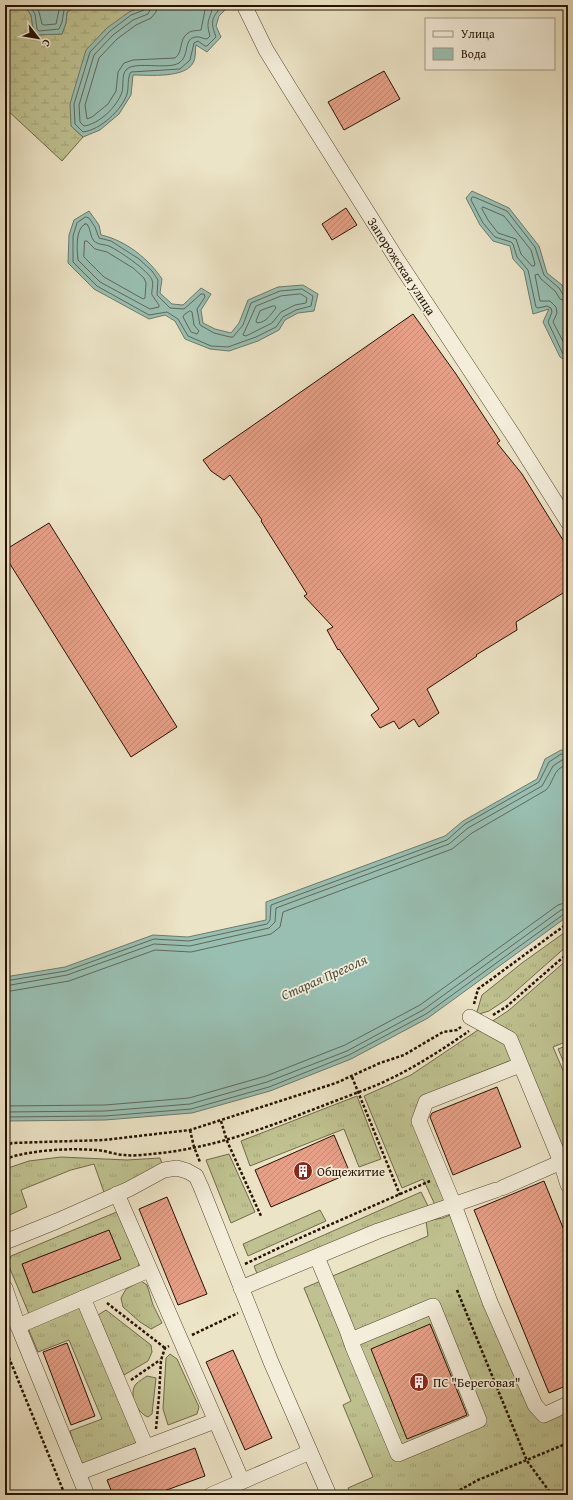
<svg xmlns="http://www.w3.org/2000/svg" width="573" height="1500" font-family="'Gentium Book Plus',serif">
<defs>
<pattern id="grass-tufts" width="24" height="20" patternUnits="userSpaceOnUse"><rect width="24" height="20" fill="#bfc290"/><path d="M3 7l-1-3M5 7V3M7 7l1-3M15 17l-1-3M17 17v-4M19 17l1-3" fill="none" stroke="#a4a67a"/></pattern>
<pattern id="wetland-marsh" width="20" height="14" patternUnits="userSpaceOnUse"><rect width="20" height="14" fill="#bfc290"/><path d="M1 5h8M5 5V1M11 12h8M15 12V8" fill="none" stroke="#a4a67a"/></pattern>
<pattern id="building-hatch" width="6" height="6" patternUnits="userSpaceOnUse"><rect width="6" height="6" fill="#e6a088"/><path d="M-1 1l2-2M0 6l6-6M5 7l2-2" fill="none" stroke="#c58974"/></pattern>
</defs>
<rect width="100%" height="100%" fill="#ece4c6"/>
<filter id="stains"><feTurbulence type="fractalNoise" baseFrequency=".005" numOctaves="4"/><feColorMatrix values="0 0 0 0 .2 0 0 0 0 .09 0 0 0 0 .02 0 0 0 .5 -.17"/></filter>
<radialGradient id="worn" r=".72"><stop offset=".6" stop-color="#630" stop-opacity="0"/><stop offset="1" stop-color="#630" stop-opacity=".3"/></radialGradient>
<g fill="url(#grass-tufts)" stroke="#726a48">
<polygon points="568,930 568,945 507,999 489,1011 476,1015 482,995 522,963"/>
<polygon points="568,959 568,1041 553,1047 568,1082 568,1146 559,1145 516,1038 491,1022 508,1011"/>
<polygon points="478,1030 507,1043 511,1061 422,1100 415,1120 448,1202 436,1207 423,1179 402,1188 364,1096 411,1075"/>
<polygon points="357,1096 381,1159 359,1167 344,1129 250,1166 241,1141"/>
<polygon points="229,1154 255,1212 231,1223 206,1160"/>
<polygon points="61,1157 127,1160 160,1158 163,1166 105,1195 94,1164 71,1170 21,1190 27,1207 5,1217 5,1169 29,1161"/>
<polygon points="421,1192 428,1206 258,1276 254,1266"/>
<polygon points="320,1210 326,1221 248,1256 243,1244"/>
<polygon points="119,1211 140,1262 137,1268 29,1314 8,1264 11,1256"/>
<polygon points="452,1214 535,1414 568,1408 568,1495 351,1495 348,1488 373,1477 343,1405 351,1401 304,1288 428,1236 426,1221 443,1218"/>
<polygon points="141,1281 147,1285 153,1305 162,1323 151,1329 140,1322 123,1307 121,1298 126,1289"/>
<polygon points="78,1307 83,1310 135,1436 136,1443 87,1465 80,1462 70,1431 102,1419 69,1340 38,1352 28,1328"/>
<polygon points="106,1310 151,1345 152,1352 148,1361 124,1375 98,1315"/>
</g>
<polygon fill="url(#wetland-marsh)" stroke="#726a48" points="5,5 24,5 31,15 34,35 62,34 66,23 67,12 79,5 147,5 129,12 71,126 83,137 62,161 5,108"/>
<g fill="#bfc290" stroke="#726a48">
<polygon points="568,1045 568,1072 558,1049"/>
<polygon points="170,1354 177,1359 199,1407 197,1414 168,1425 163,1409 166,1358"/>
<path d="M 147,1376 L 156,1378 L 152,1414 L 148,1417 C 137,1413 128,1394 136,1384 C 139,1381 144,1378 147,1376 Z"/>
</g>
<g fill="#99bfb2" stroke="#6b7a6b">
<polygon points="24,5 79,5 67,12 66,23 62,34 34,35 31,15"/>
<path d="M 147,5 L 216,5 L 227,8 L 219,16 L 216,26 L 221,37 L 207,52 L 196,45 C 195,50 196,56 194,61 C 187,79 149,75 133,75 L 131,95 L 119,114 L 100,130 L 83,137 L 71,126 L 70,104 L 86,50 L 107,28 L 129,12 Z"/>
<polygon points="472,191 509,208 539,246 547,273 562,285 568,296 568,362 560,357 543,322 549,309 533,314 524,271 513,259 510,246 493,241 480,225 466,198"/>
<path d="M 89,211 L 99,225 L 101,235 C 125,240 149,259 162,279 L 160,293 L 172,304 L 183,305 L 201,288 L 211,294 L 201,310 L 203,323 L 215,329 L 231,333 L 239,323 L 248,300 L 278,287 L 303,285 L 318,294 L 314,311 L 298,313 L 285,320 L 279,330 L 258,341 L 229,351 L 210,349 L 185,339 L 175,321 L 165,315 L 149,319 L 94,289 L 68,263 L 69,235 L 74,220 Z"/>
<polygon points="561,750 568,751 568,916 428,1018 351,1059 270,1091 192,1113 105,1120 5,1121 5,977 65,967 153,935 188,937 266,920 266,902 445,836 463,821 537,779 545,759"/>
</g>
<g fill="none" stroke-linecap="round" stroke-linejoin="round">
<g stroke="#5f685a" stroke-width="1">
<polyline points="29,5 35,14 37,29 39,31 59,29 62,22 64,10 71,5"/>
<polyline points="35,5 39,12 42,24 44,25 56,24 59,10 62,5"/>
<path d="M 146,5 L 144,10 L 131,15 L 110,31 L 90,52 L 74,104 L 75,124 L 83,132 C 100,130 122,110 127,94 C 129,87 127,78 131,72 L 180,69 L 190,60 L 194,43 L 198,41 L 205,46 L 207,46 L 216,37 C 212,26 210,20 218,11 L 217,5"/>
<path d="M 151,5 L 150,10 L 148,14 L 133,20 L 113,35 L 94,55 L 79,105 L 80,122 L 84,126 C 99,124 117,107 122,92 C 124,85 121,74 127,69 C 136,61 167,70 179,63 C 190,56 183,39 195,37 C 200,36 203,39 207,39 L 210,36 C 204,18 213,18 212,5"/>
<path d="M 157,5 L 156,12 L 151,18 L 136,25 L 117,39 L 99,58 L 85,105 L 87,119 L 92,117 L 108,104 L 116,91 L 118,72 L 124,63 L 133,60 L 175,58 C 184,51 178,40 188,33 C 192,30 197,31 201,30 L 206,5"/>
<polygon points="483,207 504,216 531,250 535,264 534,266 532,266 521,254 516,239 498,233 488,220 482,209"/>
<polygon points="86,217 89,218 95,227 99,238 111,241 139,259 152,271 158,280 157,295 170,308 184,309 201,294 204,294 205,297 197,309 200,325 214,333 230,337 233,337 243,325 251,303 280,291 302,289 313,296 311,306 296,310 283,317 276,327 256,337 228,347 211,346 188,336 178,319 167,312 149,315 97,286 73,262 73,236 77,223"/>
<path d="M 85,224 L 87,224 C 91,229 90,237 94,241 C 98,245 104,244 109,246 C 118,250 149,271 152,280 C 154,285 151,291 152,295 L 159,305 L 159,307 L 150,309 L 100,282 L 78,260 C 77,250 75,229 85,224 Z"/>
<polygon points="85,241 87,241 95,249 107,252 133,268 144,278 146,283 145,298 143,299 104,277 84,257"/>
<polygon points="301,294 307,298 306,303 295,305 281,312 272,323 246,336 243,335 256,306 281,296"/>
<polyline points="568,297 564,296 559,288 544,275 535,247 507,211 474,197 472,197 471,200 483,223 495,237 511,242 513,244 517,257 528,270 536,307 538,308 547,306 551,308 552,312 548,322 563,354 568,357"/>
<polyline points="568,302 560,299 555,291 541,279 538,274 535,275 540,301 550,301 556,307 557,313 553,322 568,351"/>
<path d="M 273,306 L 275,306 L 276,308 C 270,315 267,322 257,323 L 256,321 L 260,311 Z"/>
<polygon points="190,311 192,312 194,325 199,331 197,334 191,332 183,317 184,315"/>
<polyline points="5,981 66,971 154,939 189,941 267,924 270,920 271,905 447,840 465,824 539,782 549,762 561,754 568,755"/>
<polyline points="5,986 67,975 154,944 190,946 269,928 275,922 276,908 449,844 468,828 542,786 553,766 562,760 568,760"/>
<path d="M 5,992 L 69,981 L 155,950 L 191,952 L 271,934 L 280,927 L 283,912 L 452,849 L 472,833 L 546,790 C 554,782 554,765 568,766"/>
<polyline points="5,1106 105,1105 189,1098 266,1076 345,1045 420,1005 558,905 568,902"/>
<polyline points="5,1112 105,1111 190,1104 267,1082 347,1051 423,1010 561,910 568,908"/>
<polyline points="5,1117 105,1116 191,1109 269,1087 349,1055 426,1014 564,914 568,913"/>
</g>
</g>
<g fill="url(#building-hatch)" stroke="#251201">
<polygon points="384,71 400,99 344,130 328,102"/>
<polygon points="346,208 357,225 332,240 322,224"/>
<polygon points="413,314 456,374 500,441 497,443 522,474 568,548 568,590 516,622 517,630 476,655 477,656 427,689 439,713 419,727 414,719 399,729 394,721 380,728 371,715 379,709 339,649 338,650 327,630 333,627 304,596 307,594 261,521 262,520 230,475 224,480 211,471 203,460"/>
<polygon points="49,523 177,727 131,757 5,556 5,550"/>
<polygon points="497,1087 521,1147 453,1175 430,1117 432,1113"/>
<polygon points="334,1135 350,1173 271,1207 255,1170"/>
<polygon points="544,1181 568,1240 568,1385 549,1393 474,1210"/>
<polygon points="167,1197 207,1294 178,1305 139,1209"/>
<polygon points="109,1230 121,1259 33,1293 22,1264"/>
<polygon points="430,1324 467,1415 407,1439 371,1349"/>
<polygon points="67,1343 95,1416 71,1425 43,1352"/>
<polygon points="233,1350 272,1438 245,1450 206,1362"/>
<polygon points="195,1448 205,1476 153,1495 113,1495 107,1480"/>
</g>
<g fill="none" stroke-linecap="round" stroke-linejoin="round">
<defs>
<g id="minor">
<polyline points="244,5 266,50 290,89 398,261 513,435 568,522"/>
<polyline points="470,1017 510,1039 561,1162 568,1185"/>
<polyline points="520,1065 426,1102 419,1121 454,1205 490,1302 535,1405 544,1415 568,1404"/>
<polyline points="502,1188 568,1159"/>
<polyline points="117,1194 242,1481"/>
<polyline points="5,1242 57,1221 129,1189 164,1170 177,1168 187,1171 196,1176 201,1187 271,1362 329,1495"/>
<polyline points="317,1257 347,1330 353,1347 398,1454 479,1420 433,1306 351,1340"/>
<polyline points="5,1288 18,1326 87,1495"/>
<polyline points="241,1288 378,1231 496,1190"/>
<polyline points="83,1298 146,1447"/>
<polyline points="18,1326 149,1270"/>
<polyline points="78,1473 215,1421"/>
<polyline points="211,1495 310,1452"/>
</g>
</defs>
<use href="#minor" stroke="#574632" stroke-width="16"/>
<g stroke="#251201" stroke-width="2.5" stroke-dasharray="3 2" stroke-linecap="butt">
<polyline points="474,1004 478,989 568,923"/>
<polyline points="493,1015 506,1007 568,953"/>
<polyline points="352,1077 400,1195"/>
<polyline points="221,1121 227,1141 261,1216"/>
<polyline points="190,1130 194,1147 200,1162"/>
<polyline points="5,1146 12,1143 104,1140 190,1130 336,1083 380,1063 404,1055 443,1032 457,1030 461,1027"/>
<path d="M 5,1159 C 30,1150 68,1148 95,1150 C 105,1150 115,1155 125,1155 C 133,1156 143,1155 152,1154 C 207,1149 258,1131 309,1111 C 330,1103 351,1095 372,1087 C 406,1073 439,1052 469,1031"/>
<polyline points="245,1264 302,1237 430,1181"/>
<polyline points="5,1268 8,1275"/>
<polyline points="457,1290 527,1461 552,1495"/>
<polyline points="107,1303 165,1348"/>
<polyline points="192,1335 238,1313"/>
<polyline points="5,1348 65,1495"/>
<polyline points="131,1380 160,1360"/>
<polyline points="156,1429 159,1396 161,1360 165,1348 169,1346"/>
<polyline points="451,1495 478,1480 568,1443"/>
</g>
<use href="#minor" stroke="#f3edda" stroke-width="15"/>
</g>
<defs>
<symbol id="building-disc" viewBox="-11 -11 22 22"><circle r="9.5" fill="#8f2418" stroke="#f3edda"/><path d="M-4-6H4V6H1V3H-1V6H-4ZM-2.5-4.3h1.7v1.8h-1.7ZM.8-4.3h1.7v1.8H.8ZM-2.5-1h1.7V.8h-1.7ZM.8-1h1.7V.8H.8Z" fill="#fff"/></symbol>
</defs>
<g fill-rule="evenodd">
<use href="#building-disc" x="292" y="1160" width="22" height="22"/>
<use href="#building-disc" x="408" y="1371" width="22" height="22"/>
</g>
<g text-anchor="middle" stroke-width="3.5" stroke-linejoin="round" paint-order="stroke">
<g font-size="13" fill="#251201" stroke="#f3edda">
<text transform="translate(402 266) rotate(57)" y="5">Запорожская улица</text>
</g>
<g font-size="13" fill="#251201" stroke="#f3edda" text-anchor="start">
<text x="317" y="1176">Общежитие</text>
<text x="433" y="1387">ПС "Береговая"</text>
</g>
<g font-size="14" font-style="italic" fill="#4e4f3f" stroke="#f3edda">
<text transform="translate(324 977) rotate(-24)" y="5">Старая Преголя</text>
</g>
</g>
<rect width="573" height="1500" fill="none" stroke="#ece4c6" stroke-width="20"/>
<rect x="6" y="6" width="561" height="1488" fill="none" stroke="#251201" stroke-width="2"/>
<rect x="10" y="10" width="553" height="1480" fill="none" stroke="#251201"/>
<rect x="425" y="18" width="130" height="52" fill="#f3edda" stroke="#a19583"/>
<rect x="433" y="31" width="20" height="6" fill="#f3edda" stroke="#a19583"/>
<text x="461" y="38" font-size="12" fill="#251201">Улица</text>
<rect x="433" y="48" width="20" height="12" fill="#99bfb2" stroke="#a19583"/>
<text x="461" y="58" font-size="12" fill="#251201">Вода</text>
<g transform="translate(38 38) rotate(121)" stroke="#f3edda" stroke-width="3" paint-order="stroke">
<path d="M0-3L7 15L0 10L-7 15Z" fill="#251201"/>
<text y="-6" font-size="11" font-weight="bold" text-anchor="middle" fill="#251201">С</text>
</g>
<rect width="100%" height="100%" filter="url(#stains)"/>
<rect width="100%" height="100%" fill="url(#worn)"/>
</svg>
